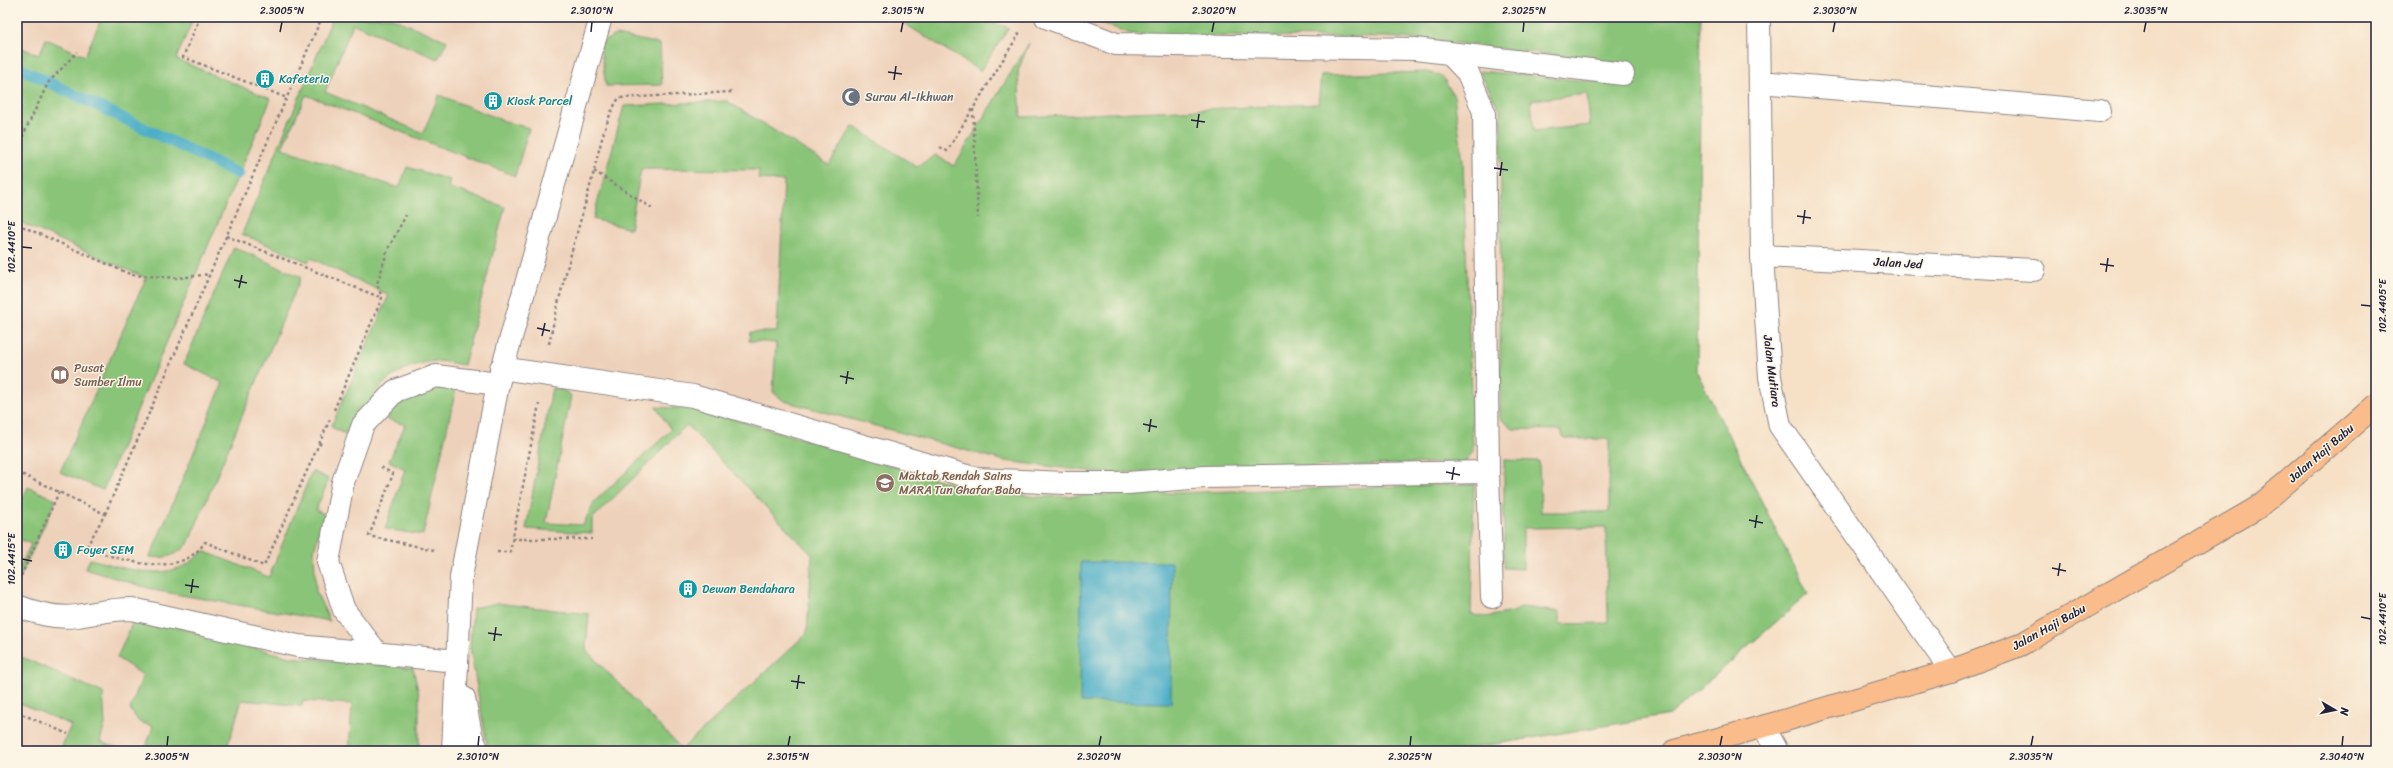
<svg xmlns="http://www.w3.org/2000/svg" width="2393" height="768" font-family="Sriracha,sans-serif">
<rect width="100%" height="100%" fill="#fcf5e5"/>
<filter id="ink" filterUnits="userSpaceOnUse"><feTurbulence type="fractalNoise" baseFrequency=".025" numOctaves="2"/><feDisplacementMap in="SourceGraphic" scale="8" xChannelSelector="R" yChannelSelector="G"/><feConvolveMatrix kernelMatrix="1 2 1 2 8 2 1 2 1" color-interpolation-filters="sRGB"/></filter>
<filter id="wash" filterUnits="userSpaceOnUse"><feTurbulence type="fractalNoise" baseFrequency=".012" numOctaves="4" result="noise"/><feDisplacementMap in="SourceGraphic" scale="16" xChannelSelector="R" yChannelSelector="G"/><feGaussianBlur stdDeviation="0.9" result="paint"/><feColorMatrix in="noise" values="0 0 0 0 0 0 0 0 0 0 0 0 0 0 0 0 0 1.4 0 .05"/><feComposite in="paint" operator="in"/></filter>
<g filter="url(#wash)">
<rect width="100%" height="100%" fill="#f6e1c7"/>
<polygon fill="#eed1ba" points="17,17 1701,17 1697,372 1808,594 1670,715 1443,751 17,751"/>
<g fill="#8ac478" stroke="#56735a" fill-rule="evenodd">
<polygon points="102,17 194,17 176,59 271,99 103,490 60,472 146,278 17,221 17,46 39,55 46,39 85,56"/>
<path d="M 333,17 L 390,17 L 447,41 L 438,59 L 353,24 L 325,92 L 423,133 L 439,95 L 507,122 L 529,128 L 515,176 L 306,95 L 282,148 L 399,188 L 407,167 L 450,180 L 448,187 L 505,207 L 464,365 C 455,364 445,361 436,361 C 404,364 378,381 366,410 L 358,407 L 347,435 L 331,427 L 389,295 L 311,258 L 308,262 L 242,234 Z"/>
<polygon points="894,17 976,17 1009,28 980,71"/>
<path d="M 1085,17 L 1701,17 L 1697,372 L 1808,594 L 1670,715 L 1454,751 L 488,751 L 470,647 L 473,608 L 497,603 L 589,614 L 586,650 L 682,749 L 807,633 L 812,555 L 687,425 L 592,519 L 592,533 L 526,529 L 552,388 L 564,390 L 571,396 L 546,523 L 583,525 L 594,502 L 671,430 L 656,407 L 696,409 L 800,438 L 955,485 L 1036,497 L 1474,484 L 1471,614 L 1485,617 L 1513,612 L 1523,607 L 1560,612 L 1560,624 L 1608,623 L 1606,527 L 1523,528 L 1523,569 L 1504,568 L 1504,460 L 1539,461 L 1541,512 L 1609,512 L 1609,439 L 1564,439 L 1561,430 L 1513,429 L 1500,418 L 1501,112 L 1479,71 L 1630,85 L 1630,64 L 1456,43 L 1387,37 L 1194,36 L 1131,34 ZM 1587,94 L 1590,125 L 1534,131 L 1531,100 Z"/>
<polygon points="616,35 660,44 662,85 606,86 600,43"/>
<polygon points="1029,43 1018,71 1021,117 1318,104 1321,75 1427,72 1442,76 1454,96 1463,161 1473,451 1466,462 1105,473 1005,461 784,401 773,392 776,343 749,341 750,332 777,332 784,181 758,179 759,170 641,169 630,229 593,219 624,106 727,101 829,165 853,126 917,167 935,155 954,166"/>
<path d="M 234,247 L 301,277 L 188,544 C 176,556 166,559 150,557 L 223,383 L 184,364 Z"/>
<path d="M 443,387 L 456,389 L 423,535 L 385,529 L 405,469 L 389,461 L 405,425 L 387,419 C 400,397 421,393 443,387 Z"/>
<path d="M 312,471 L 329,479 L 316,510 L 324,514 L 314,551 L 316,592 L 330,621 L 158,591 L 85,569 L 90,559 C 128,569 172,586 203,551 L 269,577 Z"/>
<polygon points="28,487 56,500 17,584 17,574 31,544 17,538 17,511"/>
<polygon points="150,620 290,657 413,668 419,695 419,751 349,751 352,704 303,701 302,706 242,700 226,751 145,751 153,726 139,722 130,709 143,675 117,658 133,621"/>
<polygon points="17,655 103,693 105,724 100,742 127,751 60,751 71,725 17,702"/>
</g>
<polygon fill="#48adc7" stroke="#356881" points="1081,562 1172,562 1171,703 1080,702"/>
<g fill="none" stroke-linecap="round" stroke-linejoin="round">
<polyline stroke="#48adc7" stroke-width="11" points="17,67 239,174"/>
</g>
</g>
<g filter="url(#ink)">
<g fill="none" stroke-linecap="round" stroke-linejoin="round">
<defs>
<g id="minor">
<polyline points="1046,17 1116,44 1415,49 1449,53 1468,73 1484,112 1488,472 1492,597"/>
<polyline points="1759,17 1762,256 1770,377 1780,426 1951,671"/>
<polyline points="1449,53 1623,74"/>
<polyline points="1760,82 2100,111"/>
<polyline points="1762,256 2034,270"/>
<polyline points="501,368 693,396 977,479 1065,483 1128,483 1204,477 1488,472"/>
<path d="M 17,606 C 35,613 57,619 77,616 C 97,613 111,609 132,609 L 298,646 L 457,661"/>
<polyline points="377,653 344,610 328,562 343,482 363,425 395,391 436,376 498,384"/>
<polyline points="464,698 471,735 478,751"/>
<polyline points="1764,727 1777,751"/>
<polyline points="453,751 461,577 498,384 601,17"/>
</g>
<polyline id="major" points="1674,751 1776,723 1951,671 2020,645 2257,508 2376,405"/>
</defs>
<use href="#minor" stroke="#8c8281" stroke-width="24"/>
<use href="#major" stroke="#8c8281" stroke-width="24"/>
<g stroke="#8c8281" stroke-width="2.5" stroke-dasharray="3 3" stroke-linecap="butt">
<polyline points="200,17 183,57 287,98"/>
<polyline points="973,109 978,218"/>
<polyline points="940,147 947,151 1020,32"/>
<polyline points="17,148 48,83 77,52"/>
<polyline points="594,171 652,208"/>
<polyline points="17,224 132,275 179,278 210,274"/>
<polyline points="226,236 382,298"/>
<path d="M 549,344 C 560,289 577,234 592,179 C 598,155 605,118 619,98 L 732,92"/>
<polyline points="334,410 382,298 377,284 388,249 406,215"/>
<polyline points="319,444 331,417"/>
<polyline points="381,467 393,474 369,536 434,550"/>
<path d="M 17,472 L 105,514 L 86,548 C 122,560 179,581 205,542 L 264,566 L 319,444 L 323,445"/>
<polyline points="105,514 322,17"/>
<polyline points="512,539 592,539"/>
<polyline points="497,552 510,552 539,404"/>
<polyline points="21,576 59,492"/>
<polyline points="17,712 68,734"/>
</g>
<use href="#minor" stroke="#fff" stroke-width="22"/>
<use href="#major" stroke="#f9bc8a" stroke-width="22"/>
</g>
</g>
<path fill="none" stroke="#22223b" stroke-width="1.5" d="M 280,32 L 282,22M 591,32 L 592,22M 901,32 L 903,22M 1212,32 L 1214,22M 1523,32 L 1524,22M 1833,32 L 1835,22M 2144,32 L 2146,22M 888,72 L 902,74M 894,80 L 896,66M 1191,120 L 1205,122M 1197,128 L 1199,114M 1494,168 L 1508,170M 1500,176 L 1502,162M 1797,216 L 1811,218M 1803,224 L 1805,210M 22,247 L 32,248M 2100,264 L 2114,266M 2106,272 L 2108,258M 234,280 L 247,283M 239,288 L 242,275M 2361,305 L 2371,306M 537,328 L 550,331M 542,336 L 545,323M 840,376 L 854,379M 846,384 L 848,371M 1143,424 L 1157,427M 1149,432 L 1151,419M 1446,472 L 1460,475M 1452,480 L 1454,467M 1749,520 L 1763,523M 1755,528 L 1757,515M 22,559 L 32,561M 2052,568 L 2066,571M 2058,576 L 2060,563M 185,585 L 199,587M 191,593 L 193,579M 2361,617 L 2371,619M 488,633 L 502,635M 494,641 L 496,627M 791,681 L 805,683M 797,689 L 799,675M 167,746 L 168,736M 478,746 L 479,736M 788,746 L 790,736M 1099,746 L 1101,736M 1410,746 L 1411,736M 1720,746 L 1722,736M 2031,746 L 2033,736M 2342,746 L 2343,736"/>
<defs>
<symbol id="building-disc" viewBox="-11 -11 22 22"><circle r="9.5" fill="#0f9aa8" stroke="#fcf5e5"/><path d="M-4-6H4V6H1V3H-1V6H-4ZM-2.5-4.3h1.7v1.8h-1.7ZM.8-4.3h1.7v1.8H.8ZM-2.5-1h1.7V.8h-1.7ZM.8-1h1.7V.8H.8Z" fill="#fff"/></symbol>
<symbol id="mosque-disc" viewBox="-11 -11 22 22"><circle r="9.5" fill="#6b7280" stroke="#fcf5e5"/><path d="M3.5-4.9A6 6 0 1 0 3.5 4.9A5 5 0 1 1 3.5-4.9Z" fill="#fff"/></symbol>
<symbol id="library-disc" viewBox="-11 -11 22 22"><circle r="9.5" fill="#8d6e63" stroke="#fcf5e5"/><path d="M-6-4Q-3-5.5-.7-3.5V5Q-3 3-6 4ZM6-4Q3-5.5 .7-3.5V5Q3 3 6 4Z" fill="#fff"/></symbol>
<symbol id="school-disc" viewBox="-11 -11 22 22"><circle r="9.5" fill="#8d6e63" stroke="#fcf5e5"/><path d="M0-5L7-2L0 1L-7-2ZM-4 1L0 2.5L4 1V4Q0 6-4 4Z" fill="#fff"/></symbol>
</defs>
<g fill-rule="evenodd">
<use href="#building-disc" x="254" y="68" width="22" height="22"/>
<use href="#mosque-disc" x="840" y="86" width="22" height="22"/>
<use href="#building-disc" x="482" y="90" width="22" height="22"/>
<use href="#library-disc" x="49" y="364" width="22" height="22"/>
<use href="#school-disc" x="874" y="472" width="22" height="22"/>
<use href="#building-disc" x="52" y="539" width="22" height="22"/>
<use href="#building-disc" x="677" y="578" width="22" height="22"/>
</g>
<g text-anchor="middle" stroke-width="3" stroke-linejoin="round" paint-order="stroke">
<g font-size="12" fill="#0d838f" stroke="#fcf5e5" text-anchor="start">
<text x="279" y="83">Kafeteria</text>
<text x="507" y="105">Kiosk Parcel</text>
<text x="77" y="554">Foyer SEM</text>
<text x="702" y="593">Dewan Bendahara</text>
</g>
<g font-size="12" fill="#5b616d" stroke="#fcf5e5" text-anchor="start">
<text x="865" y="101">Surau Al-Ikhwan</text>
</g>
<g font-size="12" fill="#22223b" stroke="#fcf5e5">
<text transform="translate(1898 263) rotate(3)" y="4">Jalan Jed</text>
<text transform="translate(1772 371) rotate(83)" y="4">Jalan Mutiara</text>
<text transform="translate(2321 453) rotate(-41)" y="4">Jalan Haji Babu</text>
<text transform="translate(2049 627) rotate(-29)" y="4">Jalan Haji Babu</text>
</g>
<g font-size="12" fill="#785e54" stroke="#fcf5e5" text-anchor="start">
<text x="74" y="372">Pusat<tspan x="74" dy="14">Sumber Ilmu</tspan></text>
<text x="899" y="480">Maktab Rendah Sains<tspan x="899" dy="14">MARA Tun Ghafar Baba</tspan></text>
</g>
</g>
<rect width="2393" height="768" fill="none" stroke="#fcf5e5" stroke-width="44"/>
<g transform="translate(2335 710) rotate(99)" stroke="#fcf5e5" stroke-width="3" paint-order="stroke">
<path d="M0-3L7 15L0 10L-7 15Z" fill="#22223b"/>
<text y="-6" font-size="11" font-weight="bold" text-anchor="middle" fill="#22223b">N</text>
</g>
<rect x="22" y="22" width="2349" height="724" fill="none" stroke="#22223b" stroke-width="1.5"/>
<g font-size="10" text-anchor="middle" fill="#22223b">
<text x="282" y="14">2.3005°N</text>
<text x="592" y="14">2.3010°N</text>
<text x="903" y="14">2.3015°N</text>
<text x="1214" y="14">2.3020°N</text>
<text x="1524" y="14">2.3025°N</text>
<text x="1835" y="14">2.3030°N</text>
<text x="2146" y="14">2.3035°N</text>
<text transform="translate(11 247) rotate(-90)" y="4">102.4410°E</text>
<text transform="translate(2382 306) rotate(-90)" y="4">102.4405°E</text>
<text transform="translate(11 559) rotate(-90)" y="4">102.4415°E</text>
<text transform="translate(2382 619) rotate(-90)" y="4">102.4410°E</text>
<text x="167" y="760">2.3005°N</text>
<text x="478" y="760">2.3010°N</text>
<text x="788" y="760">2.3015°N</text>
<text x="1099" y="760">2.3020°N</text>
<text x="1410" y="760">2.3025°N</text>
<text x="1720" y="760">2.3030°N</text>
<text x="2031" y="760">2.3035°N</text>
<text x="2342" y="760">2.3040°N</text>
</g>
</svg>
